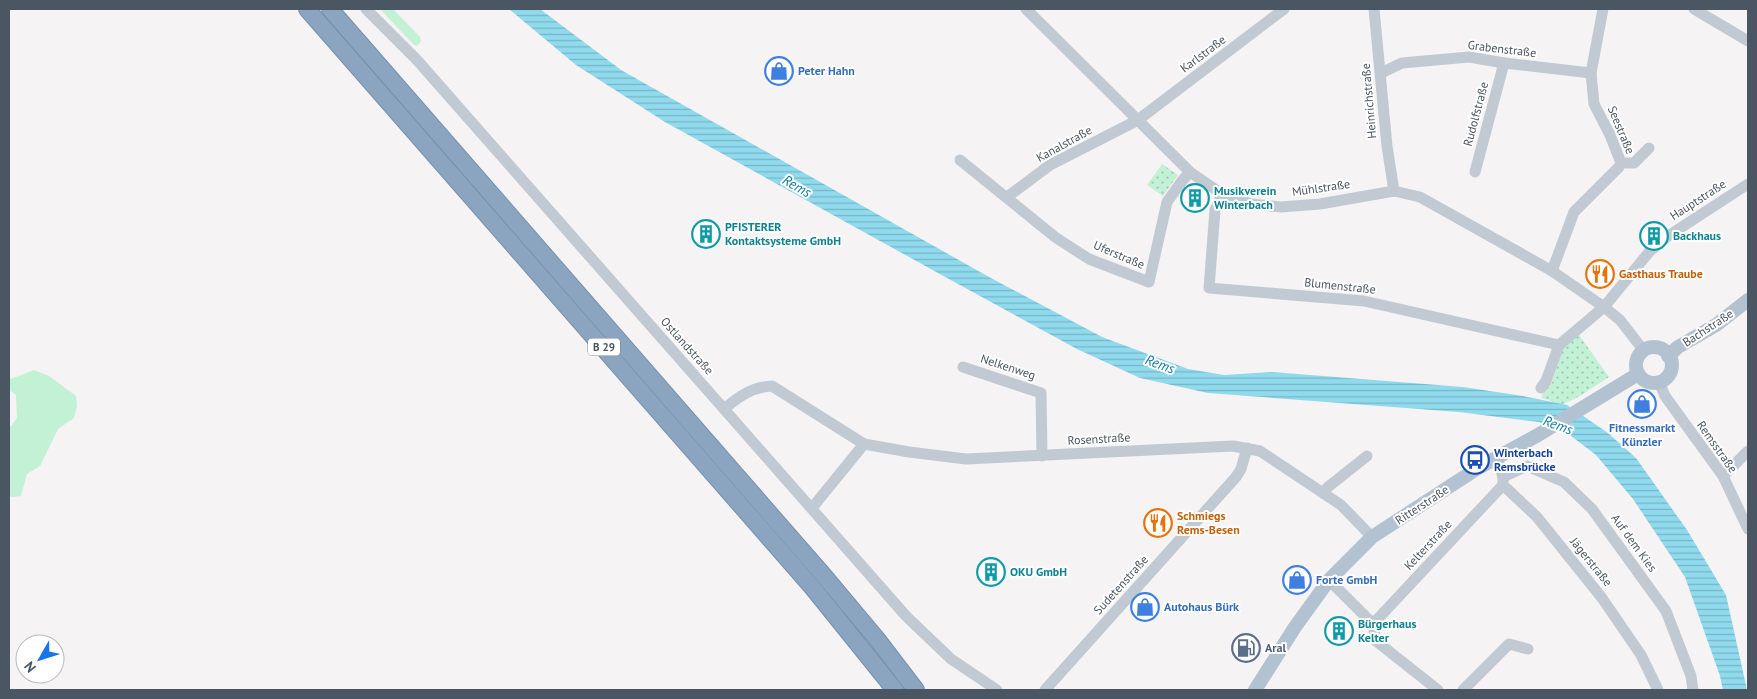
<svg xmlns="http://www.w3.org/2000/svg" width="1757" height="699" font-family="'PT Sans',sans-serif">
<defs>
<pattern id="park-dots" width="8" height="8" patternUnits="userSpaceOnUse" patternTransform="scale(1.25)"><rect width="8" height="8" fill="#c3f1d5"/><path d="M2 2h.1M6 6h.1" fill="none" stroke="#a0c6b0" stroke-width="1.8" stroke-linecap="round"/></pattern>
<pattern id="water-rules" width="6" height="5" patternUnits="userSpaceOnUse" patternTransform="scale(1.25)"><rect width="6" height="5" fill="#90daee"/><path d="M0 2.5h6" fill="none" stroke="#78b4c4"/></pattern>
</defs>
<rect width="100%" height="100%" fill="#f5f3f3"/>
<g fill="#c3f1d5">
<polygon points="380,9 393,9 420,37 421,41 419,44 416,46 413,44"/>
<polygon points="34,370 49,376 76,396 77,406 74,418 58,429 40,466 27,474 21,496 13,497 9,496 9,429 17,418 16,395 9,390 9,375 11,379"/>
</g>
<g fill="url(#park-dots)">
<polygon points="1162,164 1178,175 1163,196 1147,185"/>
<polygon points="1579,335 1609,377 1580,396 1562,405 1542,398 1542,395 1552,382 1564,345"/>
</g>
<polygon fill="url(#water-rules)" points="509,9 540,9 621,70 989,277 1102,337 1188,369 1224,375 1272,372 1463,387 1523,396 1567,405 1608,433 1636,458 1687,530 1726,595 1747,690 1723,690 1720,676 1685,577 1633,499 1596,455 1566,432 1539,422 1459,412 1208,393 1140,378 1077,349 938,273 665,122 576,65"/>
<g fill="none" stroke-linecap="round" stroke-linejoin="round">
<defs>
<g id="highway">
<polyline points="307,9 812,587 895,690"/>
<polyline points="330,9 825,577 877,639 916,690"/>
</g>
</defs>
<use href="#highway" stroke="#7690ad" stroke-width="18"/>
<g stroke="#c1cad2" stroke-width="11">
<polyline points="366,9 417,60 906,616 951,659 997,690"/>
<polyline points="1026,9 1190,172 1222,194 1251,204 1281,207 1320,204 1394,191 1420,197 1552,271 1604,307 1620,320 1644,351"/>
<polyline points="1374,9 1387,146 1394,191"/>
<polyline points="1694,9 1748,41"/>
<polyline points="1381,73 1402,63 1469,57 1504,63 1591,73"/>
<polyline points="960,160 1055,237 1089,259 1149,282 1167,202 1182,181 1190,172"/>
<polyline points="1621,163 1634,163 1649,148"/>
<polyline points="1475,172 1504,63"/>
<polyline points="1222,194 1215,210 1209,288 1364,301 1559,345"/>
<polyline points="1007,197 1050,165 1138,120 1284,9"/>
<polyline points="1552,271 1574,212 1619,167 1621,163 1610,135 1594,104 1591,73 1603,9"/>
<polyline points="963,367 1041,393 1042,456"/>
<polyline points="1659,382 1665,396 1723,476 1748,529"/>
<polyline points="1541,388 1546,381 1559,345 1604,307 1650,251 1668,236 1748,184"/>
<path d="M 725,408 C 740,396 752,387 772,386 L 864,444"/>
<polyline points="1497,458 1503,477 1503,485 1537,517 1602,598 1641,655 1658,690"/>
<polyline points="1723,476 1748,451"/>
<polyline points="1503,477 1527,466 1564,482 1592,509 1666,611 1691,676 1693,690"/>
<polyline points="1323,493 1328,487 1367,456"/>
<polyline points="812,508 864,444 909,452 966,459 1233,446 1260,451 1341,505 1372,537"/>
<polyline points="1329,580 1373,624 1376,641 1438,690"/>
<polyline points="1373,624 1503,485"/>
<polyline points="1045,690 1236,477 1241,469 1247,448"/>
<polyline points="1463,690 1509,644 1528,649"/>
</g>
<g stroke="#b3c2d1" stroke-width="14">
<circle cx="1654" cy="365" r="18"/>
<polyline points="1668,356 1678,347 1716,325 1748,300"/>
<polyline points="1255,690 1295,627 1329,580 1372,537 1478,468 1538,435 1638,374"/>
</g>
<use href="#highway" stroke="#8ba5c1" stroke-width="16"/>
</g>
<defs>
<symbol id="shop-ring" viewBox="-11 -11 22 22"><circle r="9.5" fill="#fff" stroke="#3f7fe0" stroke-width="1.5"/><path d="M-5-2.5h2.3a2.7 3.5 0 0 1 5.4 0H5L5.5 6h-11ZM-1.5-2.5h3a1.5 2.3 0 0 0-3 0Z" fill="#3f7fe0"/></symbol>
<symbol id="building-ring" viewBox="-11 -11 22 22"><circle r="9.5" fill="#fff" stroke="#0f9aa8" stroke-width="1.5"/><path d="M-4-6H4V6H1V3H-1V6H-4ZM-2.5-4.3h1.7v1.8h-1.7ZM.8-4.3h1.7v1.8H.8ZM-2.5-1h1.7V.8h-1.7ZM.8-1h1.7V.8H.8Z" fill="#0f9aa8"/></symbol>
<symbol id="restaurant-ring" viewBox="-11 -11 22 22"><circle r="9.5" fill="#fff" stroke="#e8710a" stroke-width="1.5"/><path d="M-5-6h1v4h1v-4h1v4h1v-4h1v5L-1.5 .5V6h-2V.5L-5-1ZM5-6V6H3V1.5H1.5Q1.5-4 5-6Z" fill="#e8710a"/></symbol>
<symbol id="bus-ring" viewBox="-11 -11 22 22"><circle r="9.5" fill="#fff" stroke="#1a4fb4" stroke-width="1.5"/><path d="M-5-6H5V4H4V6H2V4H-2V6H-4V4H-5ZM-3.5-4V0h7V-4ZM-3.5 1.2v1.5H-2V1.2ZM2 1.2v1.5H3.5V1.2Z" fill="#1a4fb4"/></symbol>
<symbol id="fuel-ring" viewBox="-11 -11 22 22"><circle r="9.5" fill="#fff" stroke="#5c6f8a" stroke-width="1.5"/><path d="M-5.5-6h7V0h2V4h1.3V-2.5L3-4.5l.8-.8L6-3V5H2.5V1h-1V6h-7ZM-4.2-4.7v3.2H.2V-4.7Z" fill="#5c6f8a"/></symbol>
</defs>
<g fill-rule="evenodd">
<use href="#shop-ring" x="763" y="55" width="32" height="32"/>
<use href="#building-ring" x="1179" y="182" width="32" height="32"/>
<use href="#building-ring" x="690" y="218" width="32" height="32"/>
<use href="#building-ring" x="1638" y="220" width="32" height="32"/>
<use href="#restaurant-ring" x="1584" y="258" width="32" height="32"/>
<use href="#shop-ring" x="1626" y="388" width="32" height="32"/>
<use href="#bus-ring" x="1459" y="444" width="32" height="32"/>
<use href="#restaurant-ring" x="1142" y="507" width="32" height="32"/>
<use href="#building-ring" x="975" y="556" width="32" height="32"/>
<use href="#shop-ring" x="1281" y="564" width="32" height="32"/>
<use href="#shop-ring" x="1129" y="591" width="32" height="32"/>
<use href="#building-ring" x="1323" y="615" width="32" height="32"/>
<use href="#fuel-ring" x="1230" y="632" width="32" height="32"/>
</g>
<g text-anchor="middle" stroke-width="4" stroke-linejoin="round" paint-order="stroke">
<rect fill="#fff" stroke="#808990" stroke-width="1" x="588" y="338.5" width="32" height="17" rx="4"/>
<g font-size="11" font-weight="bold" fill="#4a5661">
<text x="604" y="351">B 29</text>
</g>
<g font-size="12" fill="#4a5661" stroke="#fff">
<text transform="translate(1502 49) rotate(7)" y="4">Grabenstraße</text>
<text transform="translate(1203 54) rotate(-37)" y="4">Karlstraße</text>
<text transform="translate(1369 101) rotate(-95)" y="4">Heinrichstraße</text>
<text transform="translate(1476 114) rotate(-75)" y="4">Rudolfstraße</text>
<text transform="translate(1621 130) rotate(67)" y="4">Seestraße</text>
<text transform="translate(1064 144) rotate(-29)" y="4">Kanalstraße</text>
<text transform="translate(1321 188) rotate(-8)" y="4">Mühlstraße</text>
<text transform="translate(1698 200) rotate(-33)" y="4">Hauptstraße</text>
<text transform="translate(1119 255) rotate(23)" y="4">Uferstraße</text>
<text transform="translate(1340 286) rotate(6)" y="4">Blumenstraße</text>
<text transform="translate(1708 328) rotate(-33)" y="4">Bachstraße</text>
<text transform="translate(687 346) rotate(48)" y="4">Ostlandstraße</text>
<text transform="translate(1008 367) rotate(18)" y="4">Nelkenweg</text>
<text transform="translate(1099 439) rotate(-3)" y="4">Rosenstraße</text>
<text transform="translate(1717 447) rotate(55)" y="4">Remsstraße</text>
<text transform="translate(1422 505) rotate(-33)" y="4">Ritterstraße</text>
<text transform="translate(1634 543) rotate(54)" y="4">Auf dem Kies</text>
<text transform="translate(1428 545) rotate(-47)" y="4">Kelterstraße</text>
<text transform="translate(1591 562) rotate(51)" y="4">Jägerstraße</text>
<text transform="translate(1121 585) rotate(-48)" y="4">Sudetenstraße</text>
</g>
<g font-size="12" font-weight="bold" fill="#366cbe" stroke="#fff" text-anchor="start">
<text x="798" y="75">Peter Hahn</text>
<text x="1642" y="432" text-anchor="middle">Fitnessmarkt<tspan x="1642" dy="14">Künzler</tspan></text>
<text x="1316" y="584">Forte GmbH</text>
<text x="1164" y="611">Autohaus Bürk</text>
</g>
<g font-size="12" font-weight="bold" fill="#0d838f" stroke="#fff" text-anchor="start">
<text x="1214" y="195">Musikverein<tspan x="1214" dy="14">Winterbach</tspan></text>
<text x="725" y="231">PFISTERER<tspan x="725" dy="14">Kontaktsysteme GmbH</tspan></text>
<text x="1673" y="240">Backhaus</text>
<text x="1010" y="576">OKU GmbH</text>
<text x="1358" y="628">Bürgerhaus<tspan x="1358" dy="14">Kelter</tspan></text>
</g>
<g font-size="12" font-weight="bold" fill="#c56008" stroke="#fff" text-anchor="start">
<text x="1619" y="278">Gasthaus Traube</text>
<text x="1177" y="520">Schmiegs<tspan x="1177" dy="14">Rems-Besen</tspan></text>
</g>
<g font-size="12" font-weight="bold" fill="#164399" stroke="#fff" text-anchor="start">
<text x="1494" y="457">Winterbach<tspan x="1494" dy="14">Remsbrücke</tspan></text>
</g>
<g font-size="12" font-weight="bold" fill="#4e5e75" stroke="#fff" text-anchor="start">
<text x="1265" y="652">Aral</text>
</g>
<g font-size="14" font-style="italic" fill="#0c7c9b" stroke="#fff">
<text transform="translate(797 186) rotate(30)" y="5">Rems</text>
<text transform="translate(1160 364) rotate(20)" y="5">Rems</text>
<text transform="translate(1558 425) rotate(20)" y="5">Rems</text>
</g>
</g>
<rect width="1757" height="699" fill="none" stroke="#4a5661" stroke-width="20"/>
<g transform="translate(40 659) rotate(231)"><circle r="24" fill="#ffffff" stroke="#b7bbc0"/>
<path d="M0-4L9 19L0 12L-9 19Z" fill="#1a73e8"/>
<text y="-8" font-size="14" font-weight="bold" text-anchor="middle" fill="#4a5661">N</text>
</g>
</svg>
